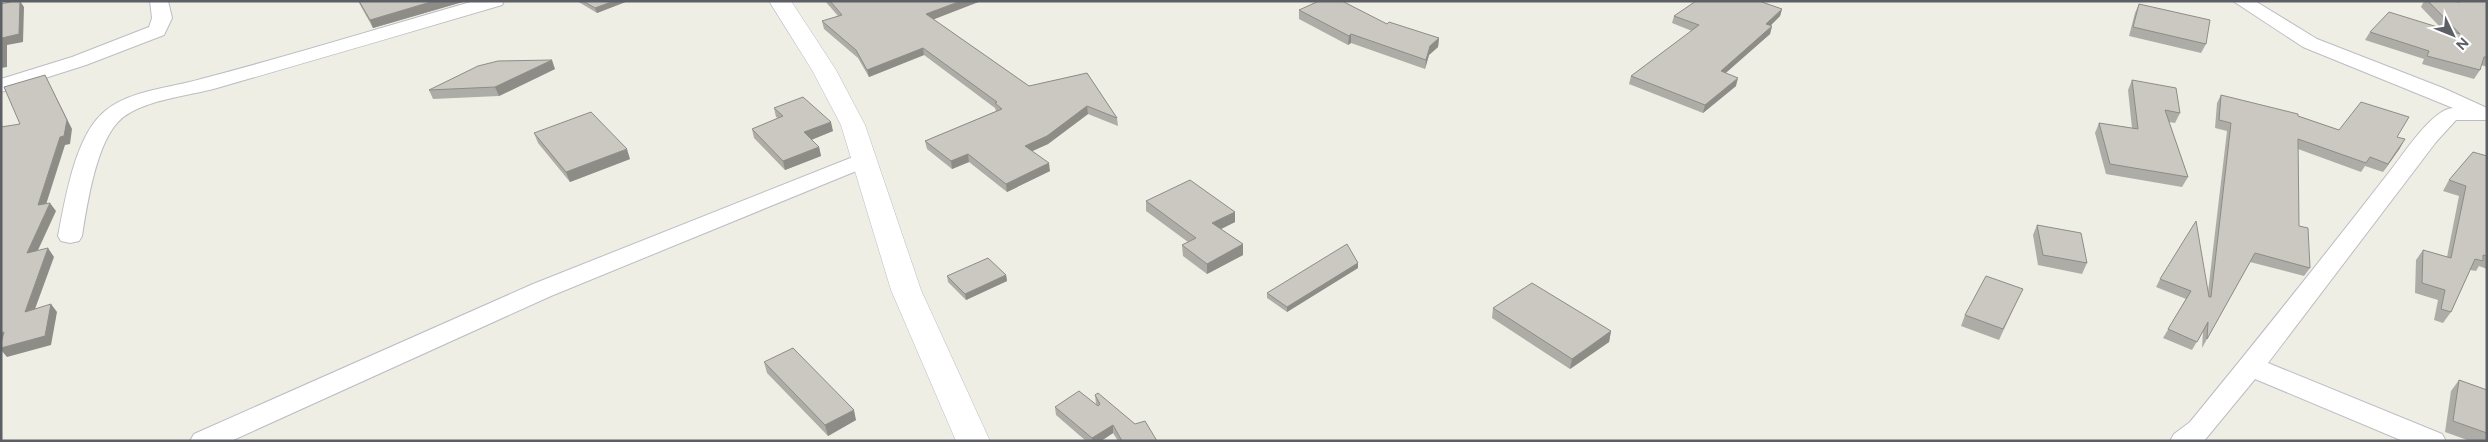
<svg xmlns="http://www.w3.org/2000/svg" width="2488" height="442" font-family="Figtree,sans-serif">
<rect width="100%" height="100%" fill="#efeee4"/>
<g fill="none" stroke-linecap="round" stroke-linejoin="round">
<defs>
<g id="street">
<polygon points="150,1 168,1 172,18 164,35 86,65 1,92 1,79 72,57 149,27 152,18"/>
<path d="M 474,1 L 504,1 L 502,5 C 407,33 312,61 217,88 C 190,96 138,100 118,122 C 96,145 87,204 82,236 L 79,241 L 70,243 L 61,241 L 58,236 C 65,200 75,135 105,111 C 130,90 171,88 201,79 C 293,55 383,27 474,1 Z"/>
<path d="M 2233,1 L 2255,1 L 2317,39 L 2443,88 L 2487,108 L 2487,120 L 2456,120 L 2436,142 L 2268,363 L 2442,434 L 2446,441 L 2403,441 L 2255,379 L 2204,441 L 2170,441 L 2174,434 L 2190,422 C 2258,339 2324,256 2390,171 C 2403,155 2432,109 2453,108 L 2303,47 Z"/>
<polygon points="863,153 871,155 874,160 871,165 551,296 231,441 190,441 194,434 533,284"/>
</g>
<polygon id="secondary" points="769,1 791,1 836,70 865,125 921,290 990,441 956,441 891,290 841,125 812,70"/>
</defs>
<use href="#street" stroke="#bcbdc3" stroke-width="2"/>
<use href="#secondary" stroke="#babcc3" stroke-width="1"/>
<use href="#street" fill="#fff" fill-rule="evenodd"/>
<use href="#secondary" fill="#fff" fill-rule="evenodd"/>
</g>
<g fill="#aeaca6">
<polygon points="358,1 466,1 373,28"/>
<polygon points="577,1 628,1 597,13"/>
<polygon points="825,1 981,1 933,19 1029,86 1087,73 1117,118 1118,126 1088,114 1048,144 1032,151 1050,171 1007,192 969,162 952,169 927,149 925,141 996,111 995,108 924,55 869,77 858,58 824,29 822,21 838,16"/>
<polygon points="2424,1 2458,2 2458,1 2487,1 2487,67 2481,65 2480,70 2474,79 2422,64 2424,59 2365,40 2370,32 2442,29 2421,7"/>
<polygon points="2139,4 2206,44 2201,53 2129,36 2135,13"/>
<polygon points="1782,9 1780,16 1770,26 1772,26 1770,34 1725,73 1736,86 1703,113 1629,84 1631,76 1692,31 1672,23 1674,16"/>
<polygon points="1299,10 1387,24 1439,38 1438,47 1429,55 1425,69 1351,43 1348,45 1299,19"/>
<polygon points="555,69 499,96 433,99 429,90"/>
<polygon points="2132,80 2180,113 2175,123 2169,122 2188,177 2182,187 2106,174 2095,133 2099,123 2132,128 2128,90"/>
<polygon points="2221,95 2298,116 2339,130 2397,137 2400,148 2383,172 2365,166 2361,172 2298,149 2299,226 2310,268 2304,276 2250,262 2202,348 2203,331 2192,350 2163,338 2186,299 2156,287 2160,279 2208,292 2227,131 2215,128 2217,103"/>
<polygon points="774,108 833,131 811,140 819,147 821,156 785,170 754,138 752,129 778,118 776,117"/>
<polygon points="534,133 630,159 570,182 538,143"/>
<polygon points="2487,156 2487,269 2479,266 2476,271 2470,270 2451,312 2443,323 2434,320 2438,300 2415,293 2416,260 2423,250 2447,257 2459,196 2443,191 2449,180"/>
<polygon points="1146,201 1235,222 1221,229 1243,255 1207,274 1183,256 1182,245 1188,242 1146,211"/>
<polygon points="2037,225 2087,263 2082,274 2038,265 2033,235"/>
<polygon points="1358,263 1358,268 1287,312 1267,298 1267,293"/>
<polygon points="1006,275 1007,281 966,300 948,282 947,276"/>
<polygon points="2018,299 1999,340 1961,326 1965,315"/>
<polygon points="1493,308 1611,331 1609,342 1570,369 1492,318"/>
<polygon points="764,362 856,420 828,436 767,373"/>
<polygon points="2459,380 2487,390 2487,441 2470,441 2445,432 2451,391"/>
<polygon points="1095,395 1135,424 1157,441 1118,441 1113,433 1101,441 1086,441 1056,415 1055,407 1096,404"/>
</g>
<g fill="#8d8c87">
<polygon points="20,1 24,7 23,42 7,45 7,67 1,68 2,38"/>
<polygon points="434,1 466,1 373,28 370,20"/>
<polygon points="614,1 628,1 597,13 595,8"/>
<polygon points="961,1 981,1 927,22 926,14"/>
<polygon points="1782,9 1780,16 1764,32 1766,24"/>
<polygon points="1772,26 1770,34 1719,79 1721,71"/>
<polygon points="1351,34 1351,43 1348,45 1349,36"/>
<polygon points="1439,38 1438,47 1429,55 1425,69 1426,60 1430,46"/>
<polygon points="923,48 924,55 869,77 867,70"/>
<polygon points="552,60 555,69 499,96 495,87"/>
<polygon points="45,75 72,129 70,144 65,145 43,214 38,205 60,137"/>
<polygon points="1738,78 1736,86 1703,113 1705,105"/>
<polygon points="1087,106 1088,114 1048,144 1026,154 1025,146"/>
<polygon points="831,122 833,131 806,142 804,132"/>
<polygon points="2405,139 2400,148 2383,172 2388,164"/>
<polygon points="819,147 821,156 785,170 783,161"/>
<polygon points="627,149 630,159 570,182 566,172"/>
<polygon points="968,154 969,162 952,169 951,161"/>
<polygon points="1049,163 1050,171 1007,192 1006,184"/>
<polygon points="50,203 56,211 33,261 27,253"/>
<polygon points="1235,212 1235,222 1213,233 1212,223"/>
<polygon points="1243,244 1243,255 1207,274 1207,264"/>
<polygon points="48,248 54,257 31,320 25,312"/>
<polygon points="1358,263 1358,268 1287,312 1287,307"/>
<polygon points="1006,275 1007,281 966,300 965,294"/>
<polygon points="51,304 57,312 51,345 7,357 1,350 1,348"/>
<polygon points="1611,331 1609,342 1570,369 1572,359"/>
<polygon points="4,332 1,344 1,333"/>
<polygon points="854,410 856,420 828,436 825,425"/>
<polygon points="1113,425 1113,433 1101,441 1092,441 1092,438"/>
</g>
<g fill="#cac8c1" stroke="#8d8c87">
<polygon points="14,1 20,1 19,34 2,38 2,59 1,60 1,4"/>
<polygon points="359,1 434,1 370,20"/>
<polygon points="583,1 614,1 595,8"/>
<polygon points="830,1 961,1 926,14 1029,86 1087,73 1117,118 1087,106 1047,136 1025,146 1049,163 1006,184 968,154 951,161 925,141 1002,109 995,103 997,102 923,48 867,70 856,50 822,21 842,15"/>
<polygon points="1319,1 1342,1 1387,24 1389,22 1439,38 1430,46 1426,60 1351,34 1349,36 1299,10"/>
<polygon points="1696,1 1759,1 1782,9 1766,24 1772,26 1721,71 1738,78 1705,105 1631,76 1699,25 1674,16"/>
<polygon points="2428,1 2450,1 2460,2 2460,1 2487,1 2487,57 2484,57 2480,70 2427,56 2429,51 2370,32 2389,12 2460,34"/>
<polygon points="2139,4 2210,20 2206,44 2133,27"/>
<polygon points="552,60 495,87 429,90 478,66 498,61"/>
<polygon points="45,75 67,120 64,136 60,137 38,205 50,203 27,253 48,248 25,312 51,304 45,336 1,348 1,344 4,332 1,333 1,127 20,124 4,87"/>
<polygon points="2132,80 2176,88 2180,113 2165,110 2188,177 2110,164 2099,123 2138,129"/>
<polygon points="2221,95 2298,114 2298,116 2339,130 2361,102 2409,117 2397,137 2405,139 2388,164 2370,157 2366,163 2298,139 2299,226 2308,228 2310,268 2255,253 2207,339 2208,322 2197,342 2168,329 2191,291 2160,279 2196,221 2209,297 2211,297 2231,123 2219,120"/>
<polygon points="803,97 831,122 804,132 819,147 783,161 752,129 783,116 774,108"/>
<polygon points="591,112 627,149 566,172 534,133"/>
<polygon points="2473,152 2487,156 2487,256 2483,255 2483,261 2475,259 2451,312 2441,309 2445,290 2422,283 2423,250 2451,258 2466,186 2449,180"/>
<polygon points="1190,180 1235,212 1212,223 1243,244 1207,264 1182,245 1196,238 1146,201"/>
<polygon points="2037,225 2081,233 2087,263 2043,255"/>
<polygon points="1347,244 1358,263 1287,307 1267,293"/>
<polygon points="988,258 1006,275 965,294 947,276"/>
<polygon points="1986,276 2023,289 2003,329 1965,315"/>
<polygon points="1532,283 1611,331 1572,359 1493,308"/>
<polygon points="793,348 854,410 825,425 764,362"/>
<polygon points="2459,380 2487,390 2487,433 2453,421"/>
<polygon points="1079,391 1098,406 1100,404 1095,395 1098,393 1135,424 1145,421 1157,441 1122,441 1113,425 1092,438 1055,407"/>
</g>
<rect width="2488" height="442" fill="none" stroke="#5c5f65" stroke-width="5"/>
<g transform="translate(2453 35) rotate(133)" stroke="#ffffff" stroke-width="4" paint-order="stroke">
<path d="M0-4L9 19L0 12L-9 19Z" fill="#5c5f65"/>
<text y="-8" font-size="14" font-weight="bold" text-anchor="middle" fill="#5c5f65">N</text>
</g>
</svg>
